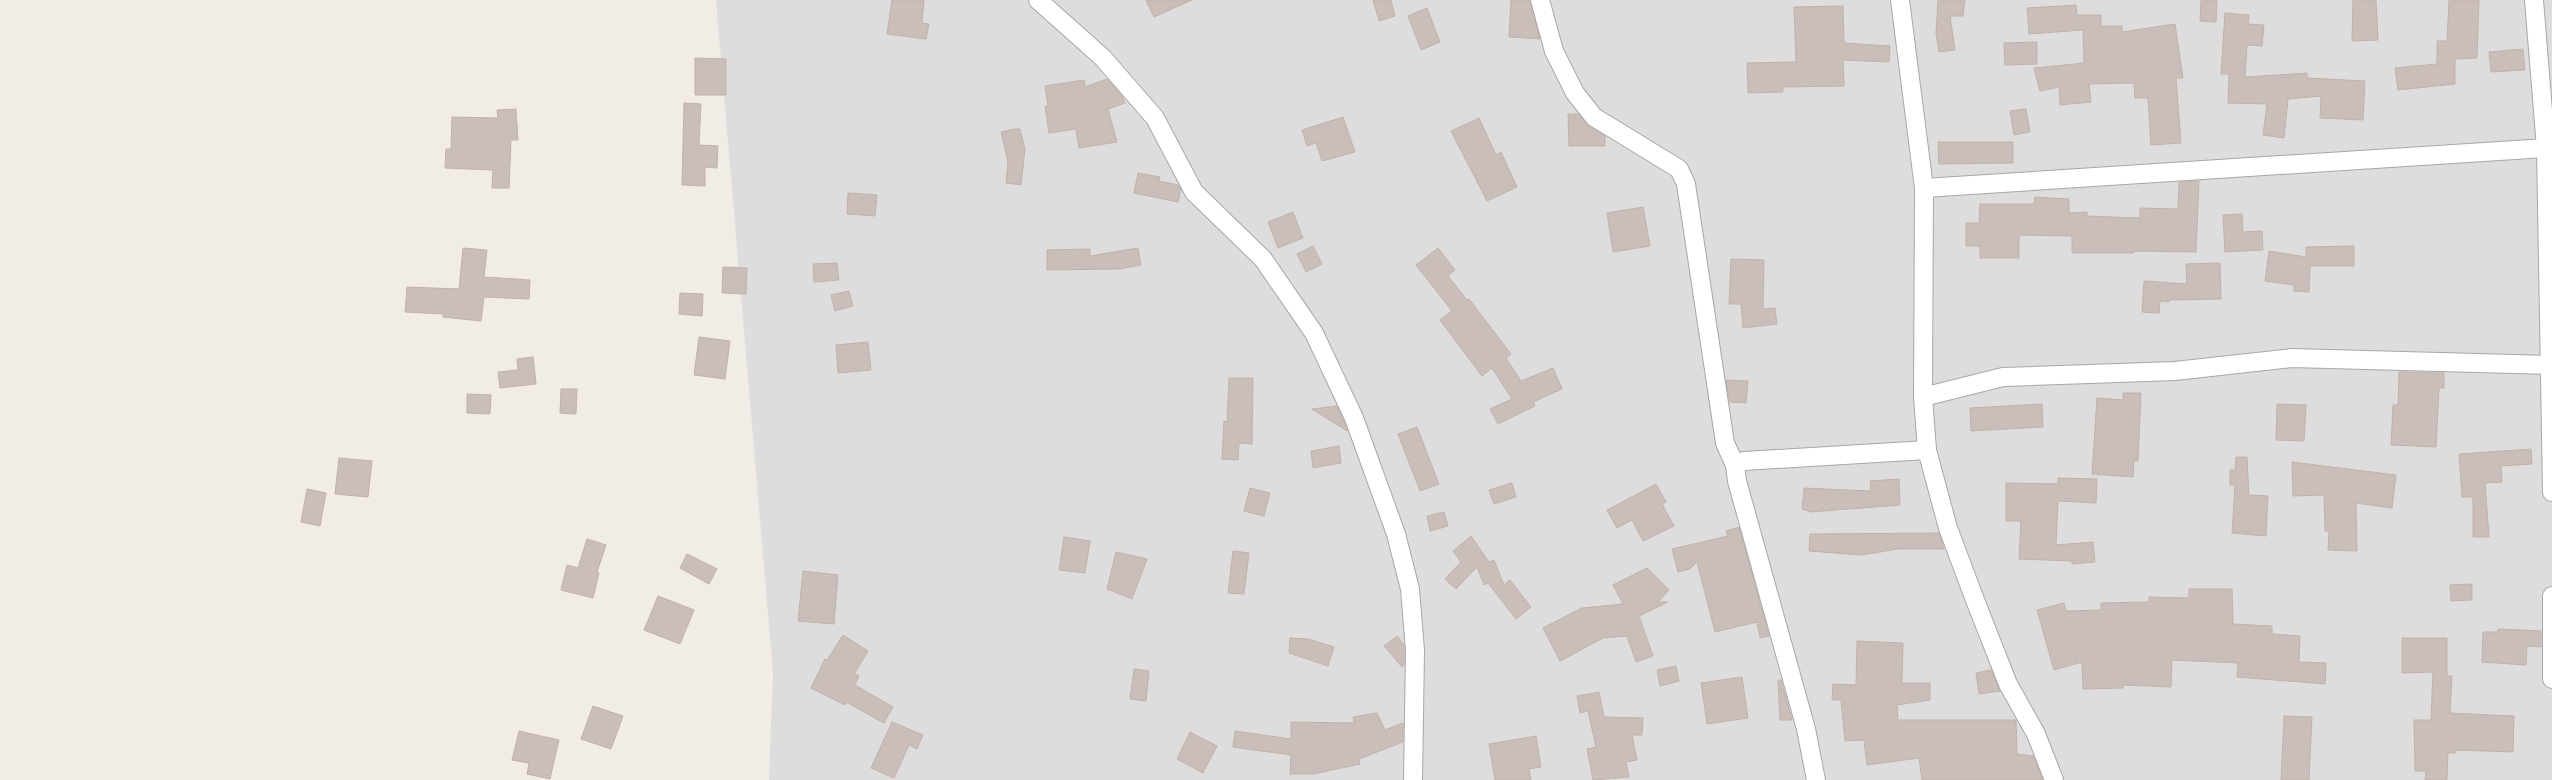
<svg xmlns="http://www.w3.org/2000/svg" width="2552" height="780" font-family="'Fira Sans',sans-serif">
<rect width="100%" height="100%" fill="#f1ece6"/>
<polygon fill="#dedddd" points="716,0 2552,0 2552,780 769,780 773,673"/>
<g fill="#c9beb9" stroke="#c3b1a8">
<polygon points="892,0 924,0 922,23 929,24 926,39 887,34"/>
<polygon points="1146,0 1192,0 1154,17"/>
<polygon points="1373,0 1391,0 1395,16 1379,21"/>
<polygon points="1511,0 1530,0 1540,39 1509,37"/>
<polygon points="1938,0 1965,0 1963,16 1950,16 1955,50 1939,52 1936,33"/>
<polygon points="2201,0 2217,0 2216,22 2200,21"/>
<polygon points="2353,0 2376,0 2378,40 2352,41"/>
<polygon points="2449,0 2479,0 2477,58 2455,59 2455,84 2398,90 2395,68 2437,64 2437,41 2447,41"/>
<polygon points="2076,5 2077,15 2101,15 2101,26 2122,26 2122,32 2175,24 2183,78 2176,78 2181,143 2151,145 2148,98 2135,98 2134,83 2089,84 2091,102 2060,105 2059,87 2040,91 2034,68 2084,63 2083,30 2029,34 2027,8"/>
<polygon points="1843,6 1844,43 1890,46 1889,62 1843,60 1844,86 1783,87 1783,92 1748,93 1747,63 1796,62 1794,7"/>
<polygon points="1427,8 1440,42 1421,50 1408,16"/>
<polygon points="2225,13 2249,15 2248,24 2264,25 2262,46 2247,45 2245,77 2307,73 2307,78 2365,81 2363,120 2320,118 2321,96 2288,99 2284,138 2263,135 2267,104 2228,103 2229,74 2221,74"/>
<polygon points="2037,42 2037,64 2005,65 2004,43"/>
<polygon points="2523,49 2525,70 2491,72 2489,52"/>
<polygon points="695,58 726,59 726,95 695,95"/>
<polygon points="1107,79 1122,96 1125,103 1108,109 1117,142 1079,148 1076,129 1049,133 1045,106 1048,106 1045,86 1084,80 1085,87"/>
<polygon points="684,103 701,104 699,145 718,146 717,168 705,167 705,186 682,185"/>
<polygon points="516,109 518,140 511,140 509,188 492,188 493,170 445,168 446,149 451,149 452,117 498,118 497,110"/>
<polygon points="2026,109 2030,132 2014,135 2010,111"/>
<polygon points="1568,114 1578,114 1588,126 1605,136 1605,146 1569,146"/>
<polygon points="1343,117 1355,152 1322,161 1316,143 1307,146 1302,130"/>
<polygon points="1479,118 1496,155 1501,152 1517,187 1487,201 1451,131"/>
<polygon points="1014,129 1020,129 1025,149 1021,185 1006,183 1008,162 1001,132"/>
<polygon points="1938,142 2013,142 2013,163 1939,164"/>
<polygon points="1138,173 1160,177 1159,181 1178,185 1181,189 1178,202 1134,193"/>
<polygon points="2199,181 2196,252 2134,251 2134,253 2072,253 2072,236 2019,235 2019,258 1980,258 1980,246 1966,246 1966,223 1979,223 1980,204 2034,204 2035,197 2069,199 2069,213 2087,212 2087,216 2140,218 2140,208 2178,209 2179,182"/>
<polygon points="848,193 877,195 875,216 847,214"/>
<polygon points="1643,207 1650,246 1613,252 1607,213"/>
<polygon points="1293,212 1303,238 1278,248 1268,222"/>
<polygon points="2242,214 2243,232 2262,231 2263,250 2225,252 2223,215"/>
<polygon points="1313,246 1322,264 1306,272 1297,254"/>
<polygon points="2354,246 2354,266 2310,266 2309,292 2294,291 2294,285 2265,281 2269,251 2306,257 2306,247"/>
<polygon points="463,248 487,250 484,277 530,280 529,299 484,297 481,321 443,317 443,314 405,312 407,287 459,289"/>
<polygon points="1138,248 1141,265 1119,269 1047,270 1047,250 1090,249 1090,256"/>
<polygon points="1438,248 1455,270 1448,276 1467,300 1469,299 1511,354 1506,358 1521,381 1553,368 1562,389 1533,402 1535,406 1498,424 1490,409 1512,399 1492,368 1482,376 1440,320 1452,311 1416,265"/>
<polygon points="1731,259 1764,260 1763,309 1775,308 1777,324 1743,328 1741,304 1729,304"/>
<polygon points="837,263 839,280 814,282 813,264"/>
<polygon points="2220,263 2221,299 2169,300 2169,302 2160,301 2159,313 2142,312 2144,281 2187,284 2186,264"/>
<polygon points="723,267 747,268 746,294 722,293"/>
<polygon points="849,291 853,306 835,311 831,295"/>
<polygon points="680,293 703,294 702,316 679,314"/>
<polygon points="699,337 730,341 725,379 694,375"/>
<polygon points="868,342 871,370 838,373 836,345"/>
<polygon points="533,357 536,384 500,388 498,372 518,370 517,359"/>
<polygon points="2399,372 2444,373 2444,388 2439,388 2436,447 2391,445 2393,405 2398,405"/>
<polygon points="1229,378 1253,378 1252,444 1239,443 1238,460 1222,459 1224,421 1227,422"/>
<polygon points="1726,380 1748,381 1746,403 1730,402"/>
<polygon points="561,389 577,389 576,414 560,413"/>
<polygon points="2123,393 2141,393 2138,461 2134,460 2133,477 2092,474 2097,398 2123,400"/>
<polygon points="467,394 491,395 490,414 467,413"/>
<polygon points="2042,404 2043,427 1971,431 1970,408"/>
<polygon points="2277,404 2306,405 2304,441 2276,440"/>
<polygon points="1337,406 1344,422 1347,431 1312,409"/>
<polygon points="1417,427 1439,484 1420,491 1398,434"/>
<polygon points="1339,446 1341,463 1313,468 1311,451"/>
<polygon points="2531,449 2532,464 2501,466 2502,482 2485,483 2489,537 2473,537 2473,497 2462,497 2459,454"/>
<polygon points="2236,457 2247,457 2249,495 2268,496 2266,536 2232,533 2235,485 2230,485 2230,470 2235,470"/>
<polygon points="339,458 372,461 368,497 335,494"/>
<polygon points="2292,462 2396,475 2392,508 2356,503 2357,551 2328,550 2329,531 2325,531 2324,495 2293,496"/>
<polygon points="2058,478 2097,479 2096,503 2058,501 2056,545 2093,542 2095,562 2072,564 2072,561 2019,559 2021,521 2006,521 2006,483 2058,484"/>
<polygon points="1899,479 1900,505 1811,512 1802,509 1804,488 1871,491 1870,481"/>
<polygon points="1512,483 1516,497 1494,504 1489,490"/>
<polygon points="1656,484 1666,502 1662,504 1674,526 1643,541 1632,520 1617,528 1607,510"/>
<polygon points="1250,488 1270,493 1264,516 1244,511"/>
<polygon points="307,489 326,493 320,526 301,522"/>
<polygon points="1444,512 1448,526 1430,531 1427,516"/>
<polygon points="1739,527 1769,636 1760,638 1757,622 1715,632 1697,562 1690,569 1678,572 1672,549 1728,536 1726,531"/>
<polygon points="1939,533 1944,549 1898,549 1862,555 1809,551 1810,534"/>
<polygon points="1471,536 1489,562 1494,560 1504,585 1510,580 1531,607 1516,619 1488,583 1484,585 1477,567 1456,589 1445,579 1461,562 1453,551"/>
<polygon points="1064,537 1090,541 1085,573 1059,570"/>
<polygon points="587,539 606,545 597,572 599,573 593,598 561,590 567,565 578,568"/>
<polygon points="1233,551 1249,553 1244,594 1228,593"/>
<polygon points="1116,552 1147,559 1132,599 1107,589"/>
<polygon points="687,554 717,569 709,584 680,568"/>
<polygon points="1647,568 1669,590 1658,602 1668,602 1639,616 1653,656 1636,662 1627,636 1603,638 1560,661 1543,628 1582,608 1623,604 1613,585"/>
<polygon points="803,571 838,575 834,624 798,621"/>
<polygon points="2472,584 2472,600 2451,601 2450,585"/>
<polygon points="2189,589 2232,589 2233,624 2272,626 2272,634 2300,636 2299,662 2326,663 2325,684 2237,677 2238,663 2172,660 2171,687 2123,685 2123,688 2083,689 2082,662 2054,670 2037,610 2064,603 2066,611 2101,610 2101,603 2149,602 2149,597 2189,598"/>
<polygon points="658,596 694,610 680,644 644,630"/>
<polygon points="2498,629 2541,631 2541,647 2527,646 2526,665 2482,662 2483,632 2497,632"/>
<polygon points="843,635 868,651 854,674 859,676 855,685 893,707 884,723 846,702 845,705 811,688 825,659 827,660"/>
<polygon points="1397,636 1404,645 1404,665 1402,667 1384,646"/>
<polygon points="1290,638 1308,639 1334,647 1328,666 1289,653"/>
<polygon points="2402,638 2447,638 2447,676 2452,676 2450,713 2514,716 2513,752 2456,750 2456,753 2448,753 2447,780 2425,780 2426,771 2415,771 2414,720 2431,720 2433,672 2402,673"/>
<polygon points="1857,641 1903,643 1902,683 1930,683 1930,700 1897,705 1898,720 2016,720 2017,754 2033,756 2043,780 1922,780 1919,758 1867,765 1864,740 1845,741 1841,700 1832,700 1833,684 1856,685"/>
<polygon points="1676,666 1679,681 1660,686 1657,670"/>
<polygon points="1134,669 1149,671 1146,701 1130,699"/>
<polygon points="1991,670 2000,691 1979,694 1976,673"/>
<polygon points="1742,677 1748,718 1707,724 1701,683"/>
<polygon points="1778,680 1781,680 1792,720 1780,720"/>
<polygon points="1599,692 1604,717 1643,718 1642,735 1632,735 1637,760 1626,762 1629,777 1593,780 1587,749 1596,747 1588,711 1580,713 1577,696"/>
<polygon points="593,706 623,716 611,749 581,739"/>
<polygon points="1377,713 1385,730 1403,723 1403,742 1359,759 1360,764 1314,774 1290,774 1291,755 1233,747 1235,731 1291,739 1291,722 1354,723 1353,717"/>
<polygon points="2284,716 2312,717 2309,780 2281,780"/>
<polygon points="892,722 923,735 917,749 909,745 894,778 871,768"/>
<polygon points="519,731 559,740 550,779 527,774 529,763 512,760"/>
<polygon points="1190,732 1217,746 1203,773 1177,759"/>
<polygon points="1536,736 1541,767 1529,769 1531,780 1495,780 1489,744"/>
</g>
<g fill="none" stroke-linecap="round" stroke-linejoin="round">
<defs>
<g id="street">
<polyline points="1038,0 1103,58 1155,118 1194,192 1263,259 1314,333 1354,418 1396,534 1410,589 1415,650 1413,780"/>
<polyline points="1540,0 1554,51 1575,93 1594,117 1679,169 1686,184 1725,443 1735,465 1744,461 1927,450"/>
<polyline points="1900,0 1924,188 1923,397 1927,450 1948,528 1975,600 2008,684 2036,734 2054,780"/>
<polyline points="2534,0 2546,148 2552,492"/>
<polyline points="1924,188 2546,148"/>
<polyline points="1923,397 2003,377 2175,371 2292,358 2550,365"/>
<polyline points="1735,465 1737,481 1806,729 1816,780"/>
<polyline points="2552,596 2552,679"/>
</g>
</defs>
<use href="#street" stroke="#a7a7a7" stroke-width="20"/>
<use href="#street" stroke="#fff" stroke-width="18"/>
</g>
</svg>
